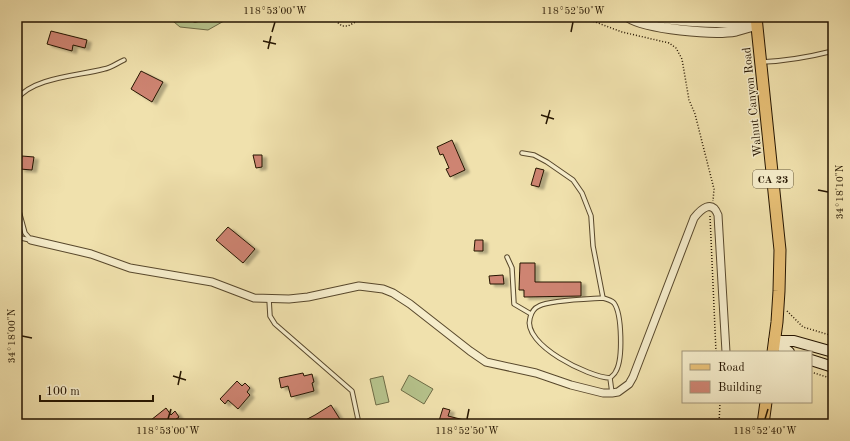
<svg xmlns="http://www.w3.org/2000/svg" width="850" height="441" font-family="'Old Standard TT',serif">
<defs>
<filter id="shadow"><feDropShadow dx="4.5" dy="2.5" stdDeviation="1" flood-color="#0004"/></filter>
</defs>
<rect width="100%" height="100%" fill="#f0e1ad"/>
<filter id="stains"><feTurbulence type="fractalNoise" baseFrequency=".005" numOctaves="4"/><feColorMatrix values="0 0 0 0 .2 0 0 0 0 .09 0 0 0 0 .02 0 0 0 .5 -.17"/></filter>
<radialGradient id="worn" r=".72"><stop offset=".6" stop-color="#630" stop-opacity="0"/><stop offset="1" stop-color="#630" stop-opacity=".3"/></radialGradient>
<g fill="#b6c38c" stroke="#6e6c46">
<polygon points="168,17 231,17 208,30 180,27"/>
<polygon points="409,375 433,389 424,404 401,390"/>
<polygon points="383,376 389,402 376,405 370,379"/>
</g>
<g fill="#ce8472" stroke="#251501" filter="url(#shadow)">
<polygon points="51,31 87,40 85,48 73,45 72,51 47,44"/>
<polygon points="141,71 163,82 152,102 131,89"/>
<polygon points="452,140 465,170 450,177 446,169 449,168 443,154 440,155 437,147"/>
<polygon points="253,155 262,155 262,167 256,168"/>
<polygon points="22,156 34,157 32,170 20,169"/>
<polygon points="536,168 544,170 539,187 531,185"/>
<polygon points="228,227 255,249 243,263 216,240"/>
<polygon points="475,240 483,240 483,251 474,251"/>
<polygon points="520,263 535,263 535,282 581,282 581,296 524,297 524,290 519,290"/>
<polygon points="503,275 504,284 490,284 489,276"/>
<polygon points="303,373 304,376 312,374 314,382 312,383 314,391 291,397 288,386 281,388 279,378"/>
<polygon points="237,381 242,386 245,383 250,388 247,392 250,395 238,409 228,400 225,404 220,399"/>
<polygon points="331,405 343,424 298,424 315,415"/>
<polygon points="166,408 171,415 175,411 179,417 175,420 179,424 146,424"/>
<polygon points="443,408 450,410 448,416 472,422 472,424 438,424"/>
</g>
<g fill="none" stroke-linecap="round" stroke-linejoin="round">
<defs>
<g id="service">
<polyline points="187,17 195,20 205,17"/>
<path d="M 762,62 C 787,61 809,57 833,51"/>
<path d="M 17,99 C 34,77 78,76 104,69 C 111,68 117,63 124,60"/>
<polyline points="522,153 534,155 547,162 573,180 582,193 591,216 593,246 603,298"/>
<polyline points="17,204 25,233 31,240"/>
<polyline points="17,237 30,240"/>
<polyline points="507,257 512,268 514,304 531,314"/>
<polyline points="269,299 270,316 275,324 352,391 359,424"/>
<path d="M 610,378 C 589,377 522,345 530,318 C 531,314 534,308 539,306 C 550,300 588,299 603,298 C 607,299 611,300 614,303 C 622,314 623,359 616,371 C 615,374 612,376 610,378 L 612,393"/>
</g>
<path id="minor" d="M 31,240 L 91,254 L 130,268 L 212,282 L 254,298 L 289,299 L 308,297 L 359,286 L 383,289 L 393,293 L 410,304 L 470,351 L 486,362 L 536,373 L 571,385 L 603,393 L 612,393 L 618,392 L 629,384 L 633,377 L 694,218 C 701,209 712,199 718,215 L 726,352"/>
<path id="tertiary" d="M 628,17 C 646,29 714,35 736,31 C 743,29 750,27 757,25 C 724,21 690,24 657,17"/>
<g id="secondary">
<polyline points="774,341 794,341 833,352"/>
<polyline points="774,341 789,352"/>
<polyline points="811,360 833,367"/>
</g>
<g id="primary">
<polyline points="756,17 780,250 779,291 777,322 773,352"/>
<polyline points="763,424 766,402"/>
</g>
</defs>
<use href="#service" stroke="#58482c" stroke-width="5.5"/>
<use href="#minor" stroke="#58482c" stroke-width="9"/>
<use href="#tertiary" stroke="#58482c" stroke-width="11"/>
<use href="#secondary" stroke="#251501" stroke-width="12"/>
<use href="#primary" stroke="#251501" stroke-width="13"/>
<g stroke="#251501" stroke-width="1.5" stroke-dasharray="1 2" stroke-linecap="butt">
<polyline points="331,17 342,26 348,26 365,17"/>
<polyline points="582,17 622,32 669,43 676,48 682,59 689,100 695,114 714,189 713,201"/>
<polyline points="710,216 716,352"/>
<polyline points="787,311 803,327 833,336"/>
<polyline points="811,372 833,379"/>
<polyline points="719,424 720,402"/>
</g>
<use href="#service" stroke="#f5ecca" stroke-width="3.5"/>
<use href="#minor" stroke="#f5ecca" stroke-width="7"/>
<use href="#tertiary" stroke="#f5ecca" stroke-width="9"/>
<use href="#secondary" stroke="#f5ecca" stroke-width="10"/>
<use href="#primary" stroke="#e8c076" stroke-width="11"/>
</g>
<path fill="none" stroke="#251501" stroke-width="1.5" d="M 272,32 L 275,22M 571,32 L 573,22M 263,41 L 276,44M 268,49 L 271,36M 541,115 L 554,119M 546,124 L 550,110M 818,190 L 828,192M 22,336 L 32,338M 173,376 L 186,380M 178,385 L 181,371M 168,419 L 171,409M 467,419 L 469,409M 765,419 L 768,409"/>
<g text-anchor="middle" stroke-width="3" stroke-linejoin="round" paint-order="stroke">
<rect fill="#f5ecca" stroke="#63563d" stroke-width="1" x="753" y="170" width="40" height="18" rx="3"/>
<g font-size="11" font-weight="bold" fill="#251501">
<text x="773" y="183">CA 23</text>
</g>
<g font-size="12" fill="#251501" stroke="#f5ecca">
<text transform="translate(752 102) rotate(-96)" y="4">Walnut Canyon Road</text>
</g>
</g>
<rect width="850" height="441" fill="none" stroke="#f0e1ad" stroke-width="44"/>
<rect x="682" y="351" width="130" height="52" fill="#f5ecca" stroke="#a2967a"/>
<rect x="690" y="364" width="20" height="6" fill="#e8c076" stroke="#a2967a"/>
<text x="718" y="371" font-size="12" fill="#251501">Road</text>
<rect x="690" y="381" width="20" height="12" fill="#ce8472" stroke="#a2967a"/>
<text x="718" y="391" font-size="12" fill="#251501">Building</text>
<path d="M40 395v6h113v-6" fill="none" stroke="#251501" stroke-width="2"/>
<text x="46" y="395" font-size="12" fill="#251501" stroke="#f5ecca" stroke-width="3" paint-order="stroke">100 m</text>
<rect x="22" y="22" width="806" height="397" fill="none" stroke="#251501" stroke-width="1.5"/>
<g font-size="10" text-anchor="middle" fill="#251501">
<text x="275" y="14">118°53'00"W</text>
<text x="573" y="14">118°52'50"W</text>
<text transform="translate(839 192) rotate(-90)" y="4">34°18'10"N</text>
<text transform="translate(11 336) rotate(-90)" y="4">34°18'00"N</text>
<text x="168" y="434">118°53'00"W</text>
<text x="467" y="434">118°52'50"W</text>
<text x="765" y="434">118°52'40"W</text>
</g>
<rect width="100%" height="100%" filter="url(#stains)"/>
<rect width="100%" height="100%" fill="url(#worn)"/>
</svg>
